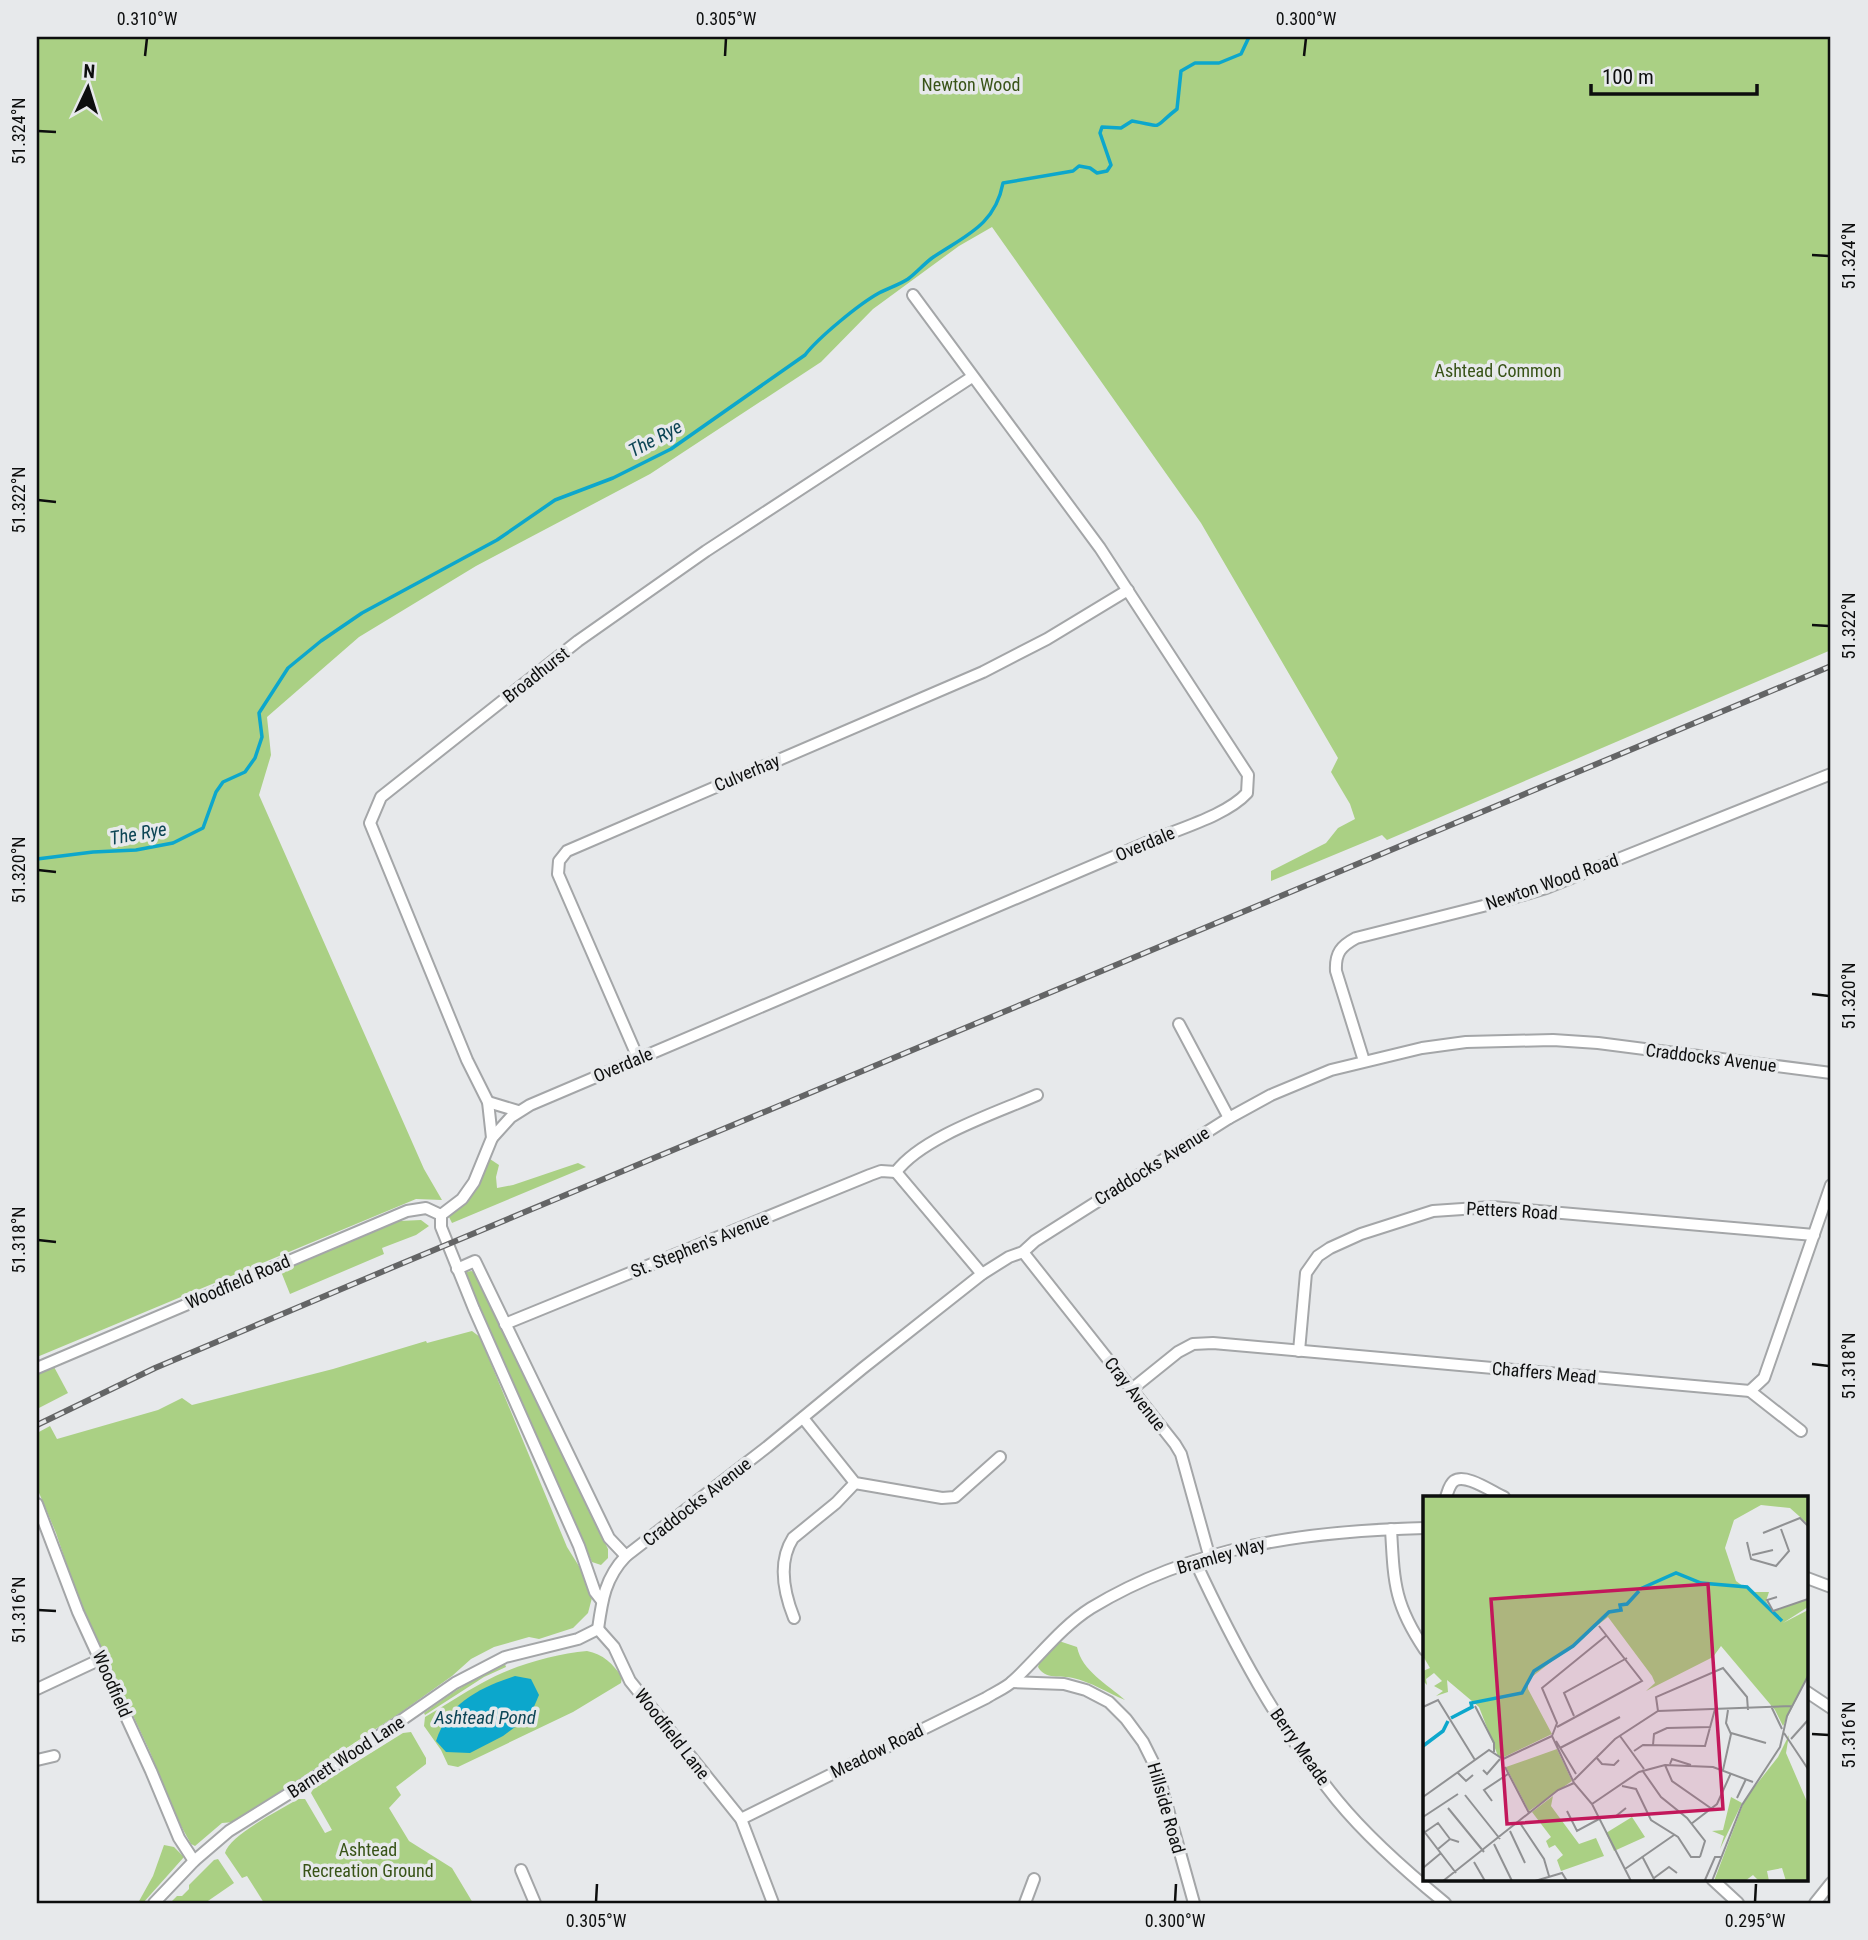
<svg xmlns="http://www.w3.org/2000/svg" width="1868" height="1940" font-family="'Roboto Condensed',sans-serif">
<rect width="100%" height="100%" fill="#e7e9eb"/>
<g fill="#aad084">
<polygon points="37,37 1831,37 1831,650 1387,840 1382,835 1271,881 1271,871 1326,843 1338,828 1355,819 1350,804 1331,772 1338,758 1201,523 992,227 959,246 873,309 821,362 650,474 476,566 359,637 267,717 271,755 259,795 424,1169 442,1200 416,1199 37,1357"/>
<path d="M 490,1159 L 499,1165 L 496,1177 L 497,1188 L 513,1185 L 578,1163 L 586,1167 L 452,1223 L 448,1215 C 471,1203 480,1181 490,1159 Z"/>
<polygon points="421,1220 429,1226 416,1235 382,1248 384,1254 290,1294 280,1269 399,1221"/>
<polygon points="471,1271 475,1272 608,1549 608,1558 601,1565 592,1562 548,1472 466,1277 467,1272"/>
<polygon points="472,1331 480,1337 567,1547 587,1579 593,1594 588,1613 573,1628 539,1639 529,1637 494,1647 471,1659 452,1676 400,1713 234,1822 222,1823 195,1846 191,1844 176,1817 150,1752 77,1595 56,1533 37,1488 37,1433 50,1426 57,1439 158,1410 182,1398 192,1405 333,1369 426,1341 427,1343"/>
<polygon points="53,1365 68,1393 37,1409 37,1372"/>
<path d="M 1059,1641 L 1077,1647 C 1082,1671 1107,1684 1125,1700 C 1108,1693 1091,1682 1073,1678 C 1061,1675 1045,1680 1038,1667 L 1041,1659 Z"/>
<path d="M 587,1651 C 603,1654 613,1664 622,1677 L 621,1683 L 573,1712 L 458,1767 L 448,1765 L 441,1750 L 424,1726 L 425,1717 C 444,1706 463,1693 482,1683 C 512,1666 553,1654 587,1651 Z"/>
<path d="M 505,1664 L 506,1667 L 484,1677 L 425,1715 L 424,1713 C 450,1694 475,1677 505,1664 Z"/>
<path d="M 411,1732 L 426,1758 L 426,1764 L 396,1787 L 401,1795 L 389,1808 L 409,1841 L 452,1868 L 473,1903 L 264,1903 L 247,1876 L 242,1878 L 225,1853 C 229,1835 282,1809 298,1799 L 305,1799 L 325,1833 L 332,1830 L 311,1793 L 313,1789 L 403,1733 Z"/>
<polygon points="164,1845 174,1847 184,1857 143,1903 138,1903 153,1876"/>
<polygon points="218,1859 234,1883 205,1903 170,1903 177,1896 182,1896 189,1889 189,1885 214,1860"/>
</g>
<path fill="#0ca7cc" d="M 515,1676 L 531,1679 L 539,1695 L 530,1716 L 503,1736 L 470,1753 L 446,1752 L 436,1741 C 448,1703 479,1688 515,1676 Z"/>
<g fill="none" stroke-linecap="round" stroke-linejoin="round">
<path stroke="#0ca7cc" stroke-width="3.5" d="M 37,859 L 93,852 L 136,850 L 173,843 L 203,828 L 216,792 L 223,782 L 245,772 L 255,758 L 262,737 L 259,713 L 288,668 L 321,641 L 362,613 L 497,540 L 555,500 L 613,478 L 671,449 L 805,355 C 818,338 859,304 879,293 C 888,288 899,285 908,279 C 916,273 924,264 932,258 C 964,236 995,226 1003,183 L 1073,171 L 1079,166 L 1090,168 L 1097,173 L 1107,171 L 1111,165 L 1100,133 L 1102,127 L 1121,128 L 1132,121 C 1167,127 1150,130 1177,109 L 1181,71 L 1195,63 L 1219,63 L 1241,54 L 1249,37"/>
<defs>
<g id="minor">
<polyline points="1179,1024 1229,1118"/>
<polyline points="638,1058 558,874 559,861 567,851 983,672 1047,639 1128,590"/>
<path d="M 1364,1061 L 1336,971 C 1335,953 1341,946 1356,938 L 1503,901 L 1546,888 L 1831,774"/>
<polyline points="488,1102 518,1111"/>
<path d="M 492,1138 L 511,1117 L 530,1105 L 1153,840 C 1181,828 1227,815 1247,793 L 1248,775 L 1100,548 L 913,295"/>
<polyline points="896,1172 982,1274"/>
<polyline points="441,1215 462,1199 474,1182 492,1138 488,1102 467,1060 370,823 381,797 578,641 706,551 972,377"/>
<polyline points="441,1215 441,1227 474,1309 579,1546 595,1592 602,1601"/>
<polyline points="1023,1252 1175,1444 1181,1454 1209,1555"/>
<polyline points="457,1269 475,1261 609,1538 626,1556"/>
<path d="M 505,1324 L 870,1175 L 881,1171 L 896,1172 C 922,1137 996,1113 1037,1095"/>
<polyline points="1299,1351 1306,1273 1318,1256 1330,1248 1361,1234 1433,1211 1492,1207 1814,1235"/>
<polyline points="37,1368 407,1211 426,1208 441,1215"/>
<polyline points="1132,1389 1178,1352 1193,1344 1213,1343 1750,1391 1764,1378 1831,1185"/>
<polyline points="1750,1391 1801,1431"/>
<polyline points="803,1418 855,1483 942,1498 955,1497 1000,1457"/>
<path d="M 1446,1497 C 1448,1492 1449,1485 1454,1481 C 1466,1473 1492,1492 1504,1497"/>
<polyline points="37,1504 78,1612 151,1771 179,1838 194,1861"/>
<path d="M 1391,1529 C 1394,1583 1394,1604 1425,1650"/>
<path d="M 1195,1561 C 1234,1645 1278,1727 1337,1800 C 1368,1838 1407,1872 1445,1903"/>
<polyline points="1807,1578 1831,1587"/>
<path d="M 794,1618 C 784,1593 777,1563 793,1538 L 836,1503 L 855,1483"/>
<path d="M 598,1629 C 602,1600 605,1578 626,1556 L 767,1447 L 863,1368 L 982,1274 L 1009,1257 L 1023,1252 L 1035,1241 L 1229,1118 L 1271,1095 L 1331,1070 L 1422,1048 L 1466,1042 L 1553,1040 L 1598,1043 L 1831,1073"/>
<polyline points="598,1629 614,1647 630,1681 741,1819 773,1903"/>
<polyline points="1012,1682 1064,1684 1086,1690 1109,1702 1126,1719 1143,1742 1157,1770 1194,1903"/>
<polyline points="37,1689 101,1659"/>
<polyline points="1807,1692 1831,1708"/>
<polyline points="37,1760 54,1756"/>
<path d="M 741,1819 L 986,1698 C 995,1692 1006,1688 1013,1681 C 1039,1657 1061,1627 1091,1608 C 1195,1545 1307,1531 1425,1528"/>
<polyline points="521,1870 535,1903"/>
<polyline points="1712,1879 1738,1903"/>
<polyline points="154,1903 194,1861 229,1831 354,1753 455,1683 505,1657 578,1639 598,1629"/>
<polyline points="1025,1903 1034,1879"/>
<polyline points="1815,1903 1831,1883"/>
</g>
</defs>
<use href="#minor" stroke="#a4a6a8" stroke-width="14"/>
<use href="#minor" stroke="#fff" stroke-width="10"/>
<defs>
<polyline id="rail" points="37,1425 155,1368 391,1268 1831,666"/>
</defs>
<use href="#rail" stroke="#646566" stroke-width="6"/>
<use href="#rail" stroke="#e7e9eb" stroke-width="3.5" stroke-dasharray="10" stroke-linecap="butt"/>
</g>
<path fill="none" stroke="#0d0e0e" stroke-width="2.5" d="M 145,56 L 147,38M 725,56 L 726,38M 1304,56 L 1306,38M 38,131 L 56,132M 1812,255 L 1829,256M 38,500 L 56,502M 1812,625 L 1829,626M 38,870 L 56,872M 1812,994 L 1829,996M 38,1240 L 56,1242M 1812,1364 L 1829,1366M 38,1610 L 56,1611M 1812,1734 L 1829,1735M 596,1902 L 597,1884M 1175,1902 L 1176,1884M 1755,1902 L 1756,1884"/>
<g text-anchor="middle" stroke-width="7" stroke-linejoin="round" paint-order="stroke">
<g font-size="18" fill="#385317" stroke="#e7e9eb">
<text x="971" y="91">Newton Wood</text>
<text x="1498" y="377">Ashtead Common</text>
<text x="368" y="1856">Ashtead<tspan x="368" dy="21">Recreation Ground</tspan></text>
</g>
<g font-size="18" fill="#0d0e0e" stroke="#e7e9eb">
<text transform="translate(536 675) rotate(-38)" y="6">Broadhurst</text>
<text transform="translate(747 773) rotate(-23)" y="6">Culverhay</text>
<text transform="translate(1145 844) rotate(-23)" y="6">Overdale</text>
<text transform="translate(1552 882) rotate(-19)" y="6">Newton Wood Road</text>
<text transform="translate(1711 1058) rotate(7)" y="6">Craddocks Avenue</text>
<text transform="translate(623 1065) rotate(-23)" y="6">Overdale</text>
<text transform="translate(1152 1166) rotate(-32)" y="6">Craddocks Avenue</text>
<text transform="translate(1512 1211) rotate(3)" y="6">Petters Road</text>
<text transform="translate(700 1245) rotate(-22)" y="6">St. Stephen's Avenue</text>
<text transform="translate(238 1282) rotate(-23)" y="6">Woodfield Road</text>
<text transform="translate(1544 1373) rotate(5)" y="6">Chaffers Mead</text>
<text transform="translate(1135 1394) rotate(52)" y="6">Cray Avenue</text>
<text transform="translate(697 1502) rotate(-38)" y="6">Craddocks Avenue</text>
<text transform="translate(1221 1556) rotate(-16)" y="6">Bramley Way</text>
<text transform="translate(112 1684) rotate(66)" y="6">Woodfield</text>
<text transform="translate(672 1734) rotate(52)" y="6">Woodfield Lane</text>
<text transform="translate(1300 1747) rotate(55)" y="6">Berry Meade</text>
<text transform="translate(877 1751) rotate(-26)" y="6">Meadow Road</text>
<text transform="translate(346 1757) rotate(-33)" y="6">Barnett Wood Lane</text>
<text transform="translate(1166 1808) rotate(74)" y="6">Hillside Road</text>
</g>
<g font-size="19" font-style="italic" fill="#0d4555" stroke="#e7e9eb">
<text transform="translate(655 438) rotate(-28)" y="7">The Rye</text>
<text transform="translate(138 833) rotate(-10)" y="7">The Rye</text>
<text x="485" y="1724">Ashtead Pond</text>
</g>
</g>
<g transform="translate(1423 1496)">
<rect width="385" height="385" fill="#e7e9eb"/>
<path d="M 0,0 L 385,0 L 385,28 L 367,12 L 338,9 L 311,24 L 302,52 L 313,85 L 328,96 L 346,96 L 343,105 L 349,116 L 385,103 L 385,111 L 360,127 L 385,114 L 385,180 L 360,230 L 352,214 L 298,150 L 290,161 L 223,195 L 232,187 L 229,180 L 185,121 L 105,184 L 105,193 L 129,238 L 79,262 L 75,260 L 56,211 L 24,184 L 25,196 L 13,200 L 20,195 L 11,190 L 19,185 L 11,177 L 3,183 L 4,189 L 0,185 L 0,175 L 7,172 L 0,160 ZM 366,239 L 363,257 L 385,308 L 385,384 L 363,385 L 359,372 L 344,375 L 346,385 L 336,385 L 330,379 L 322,385 L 291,385 L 322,303 L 355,261 ZM 134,253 L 149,285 L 106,315 L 83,271 ZM 130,300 L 128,310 L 156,348 L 173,342 L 181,360 L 138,375 L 134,364 L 140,359 L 132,349 L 126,352 L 123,345 L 128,341 L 109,316 ZM 308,301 L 319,307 L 297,353 L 301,340 L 289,335 L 300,334 ZM 209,321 L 222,341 L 191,355 L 183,337 Z" fill="#aad084"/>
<path fill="none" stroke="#0ca7cc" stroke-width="3.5" d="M 217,93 L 253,77 L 278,87 L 324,91 L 359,125M 28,222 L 49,211 L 48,207 L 99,197 L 111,175 L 150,150 L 186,116 L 198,114 L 197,109 L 204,108 L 216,95M 0,250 L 20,235 L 25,225"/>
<path fill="none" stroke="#909193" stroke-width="2" d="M 340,37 L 377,22 L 385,30M 324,46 L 328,63 L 353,70 L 366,55 L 358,33M 329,59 L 350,54M 354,101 L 344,104 L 350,115 L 385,103M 52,210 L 71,247 L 71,256M 348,210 L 359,233M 0,211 L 15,204 L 52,264M 235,215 L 233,201 L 300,172 L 324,201 L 325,214M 151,220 L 141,197 L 204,162M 134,231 L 219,185 L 176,130M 308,237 L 343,247M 361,237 L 385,273M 129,240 L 151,287 L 169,308 L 208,385M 129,240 L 134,227 L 119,192 L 184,139M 197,240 L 221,273M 368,243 L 385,224M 133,245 L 153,278M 230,249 L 231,238 L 244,232 L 288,231M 137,252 L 197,221M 211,255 L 220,249 L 282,250 L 292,213M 173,261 L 179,268 L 191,269 L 196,264M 247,268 L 249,263 L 268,269M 242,269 L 249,285 L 289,313M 82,271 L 106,317M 60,274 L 64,278 L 77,263M 219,274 L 238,301 L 264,322 L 282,345 L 277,361M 300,274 L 308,238 L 303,227 L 305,214M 34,276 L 43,285 L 50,279M 151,284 L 192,243 L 235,215 L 369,210M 199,290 L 213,293 L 228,324 L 255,341 L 268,361 L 277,361M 42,299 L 77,343M 0,301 L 66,254 L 80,263 L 129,240M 314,302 L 323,283M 69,305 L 61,294 L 85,278M 169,308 L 216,276 L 242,269 L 290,271 L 330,286M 25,312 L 61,356M 144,315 L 154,335 L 176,323M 0,321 L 35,298M 175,322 L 193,320 L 203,312M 97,327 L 121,363 L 126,380M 268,328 L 294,308 L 308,277M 0,334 L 33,377M 87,335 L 102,367M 2,336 L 15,327 L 27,343M 71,348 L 89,385M 15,353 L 27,343 L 36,346M 219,360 L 232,385M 51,366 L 62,385M 0,372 L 18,357M 202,373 L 251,339M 231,382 L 246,371 L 254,377M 282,384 L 292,361 L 298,361M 20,385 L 135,294 L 151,287M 112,385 L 139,377 L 144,385M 289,385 L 319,309 L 357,251 L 364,220 L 385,180"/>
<path fill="#c2185b" fill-opacity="0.15" stroke="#c2185b" stroke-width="3.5" d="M 285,88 L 300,313 L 84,328 L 68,103 Z"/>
<rect width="385" height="385" fill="none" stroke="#0d0e0e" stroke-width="3.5"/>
</g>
<rect width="1868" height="1940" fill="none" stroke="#e7e9eb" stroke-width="77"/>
<g transform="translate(88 88) rotate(4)" stroke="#e7e9eb" stroke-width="5" paint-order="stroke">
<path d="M0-5L12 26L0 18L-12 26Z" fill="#0d0e0e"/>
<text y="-10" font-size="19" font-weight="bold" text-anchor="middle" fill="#0d0e0e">N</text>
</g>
<path d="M1591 84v10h166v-10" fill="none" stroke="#0d0e0e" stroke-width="3.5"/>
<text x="1602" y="84" font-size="21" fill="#0d0e0e" stroke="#e7e9eb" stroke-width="5" paint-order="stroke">100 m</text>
<rect x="38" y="38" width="1791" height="1864" fill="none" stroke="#0d0e0e" stroke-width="2.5"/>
<g font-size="18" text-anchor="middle" fill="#0d0e0e">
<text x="147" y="25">0.310°W</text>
<text x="726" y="25">0.305°W</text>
<text x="1306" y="25">0.300°W</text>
<text transform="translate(19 131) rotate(-90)" y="6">51.324°N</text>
<text transform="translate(1849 256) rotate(-90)" y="6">51.324°N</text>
<text transform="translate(19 500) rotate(-90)" y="6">51.322°N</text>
<text transform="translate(1849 626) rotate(-90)" y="6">51.322°N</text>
<text transform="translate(19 870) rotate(-90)" y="6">51.320°N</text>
<text transform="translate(1849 996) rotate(-90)" y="6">51.320°N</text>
<text transform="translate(19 1240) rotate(-90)" y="6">51.318°N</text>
<text transform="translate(1849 1366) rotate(-90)" y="6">51.318°N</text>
<text transform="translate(19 1610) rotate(-90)" y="6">51.316°N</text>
<text transform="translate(1849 1735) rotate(-90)" y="6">51.316°N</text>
<text x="596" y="1927">0.305°W</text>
<text x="1175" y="1927">0.300°W</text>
<text x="1755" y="1927">0.295°W</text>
</g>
</svg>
